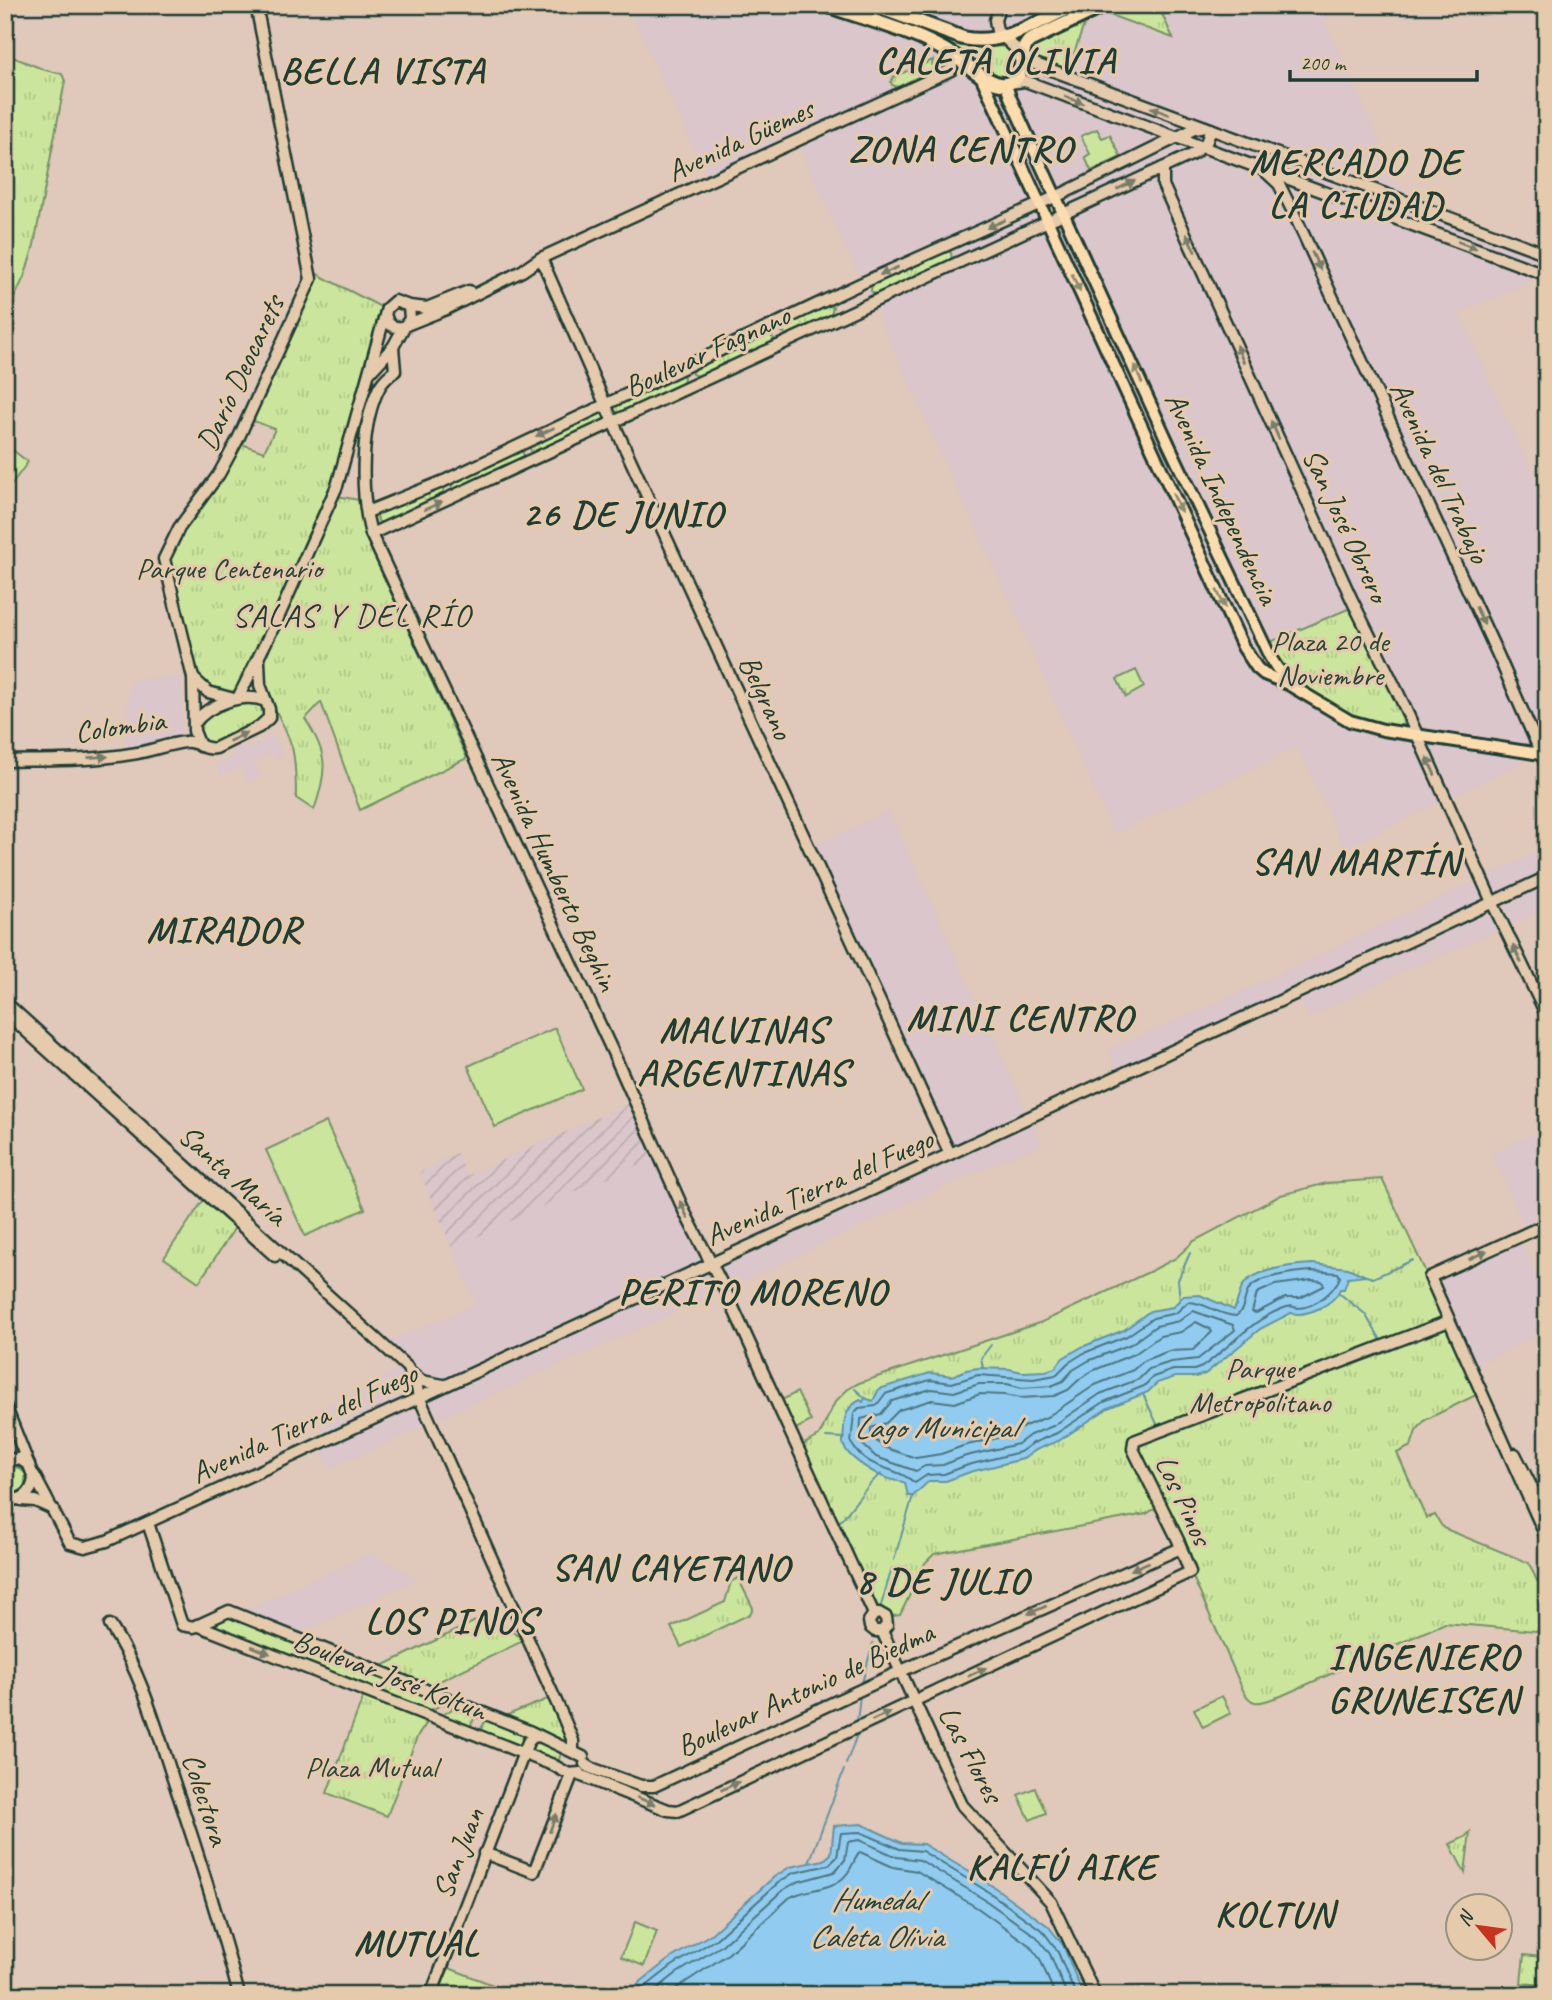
<svg xmlns="http://www.w3.org/2000/svg" width="1552" height="2000" font-family="Caveat,sans-serif">
<defs>
<pattern id="industrial-furrows" width="10" height="10" patternUnits="userSpaceOnUse" patternTransform="scale(1.75)"><rect width="10" height="10" fill="#dac6cb"/><path d="M-1 1l2-2M0 10L10 0M9 11l2-2" fill="none" stroke="#bbabaf"/></pattern>
<pattern id="park-tufts" width="24" height="20" patternUnits="userSpaceOnUse" patternTransform="scale(1.75)"><rect width="24" height="20" fill="#cbe69c"/><path d="M3 7l-1-3M5 7V3M7 7l1-3M15 17l-1-3M17 17v-4M19 17l1-3" fill="none" stroke="#aec687"/></pattern>
</defs>
<rect width="100%" height="100%" fill="#e0c8ba"/>
<filter id="ink" filterUnits="userSpaceOnUse"><feTurbulence type="fractalNoise" baseFrequency=".0143" numOctaves="2"/><feDisplacementMap in="SourceGraphic" scale="14" xChannelSelector="R" yChannelSelector="G"/><feConvolveMatrix kernelMatrix="1 2 1 2 8 2 1 2 1" color-interpolation-filters="sRGB"/></filter>
<g filter="url(#ink)">
<g fill="#dac6cb">
<polygon points="628,5 1355,5 1324,20 1406,200 1541,253 1530,278 1523,285 1458,313 1547,504 1547,767 1540,754 1345,848 1298,747 1114,833 1025,634 797,141 709,181"/>
<polygon points="182,677 182,732 178,738 124,750 131,680"/>
<polygon points="273,734 283,757 276,759 273,753 253,761 260,777 248,783 241,767 221,776 216,764 235,755 233,750 243,745 246,749 266,741 265,738"/>
<polygon points="889,812 1042,1144 961,1178 725,1290 330,1468 318,1442 327,1438 313,1412 401,1368 376,1347 477,1304 452,1248 599,1181 660,1157 710,1263 950,1154 809,848"/>
<polygon points="1547,848 1547,909 1398,974 1309,1018 1298,994 1119,1076 1108,1050 1209,1007"/>
<polygon points="1547,1127 1547,1218 1528,1226 1525,1225 1492,1154"/>
<polygon points="1520,1239 1547,1302 1547,1330 1475,1365 1435,1279"/>
<polygon points="371,1553 417,1579 295,1635 242,1612"/>
</g>
<polygon fill="url(#industrial-furrows)" points="635,1101 660,1157 599,1181 452,1248 420,1172 457,1153 467,1176"/>
<g fill="#cbe69c" stroke="#759268" stroke-width="2">
<polygon points="1097,129 1102,138 1110,135 1121,157 1091,171 1085,157 1090,154 1081,136"/>
<polygon points="10,448 28,462 5,493 5,456"/>
<polygon points="555,1028 582,1089 495,1127 468,1066"/>
<polygon points="326,1122 365,1209 305,1236 266,1150"/>
<polygon points="797,1392 811,1421 794,1430 780,1401"/>
<polygon points="10,1466 19,1468 26,1474 24,1488 16,1493 5,1490 5,1469"/>
<polygon points="1222,1696 1231,1713 1203,1727 1194,1709"/>
<polygon points="1035,1788 1046,1813 1030,1820 1018,1795"/>
<polygon points="635,1922 657,1931 644,1966 621,1957"/>
</g>
<g fill="url(#park-tufts)" stroke="#759268" stroke-width="2">
<path d="M 856,5 L 966,44 L 1008,47 L 1016,60 C 1014,70 1011,77 999,78 L 854,11 Z"/>
<polygon points="1105,5 1158,5 1173,38 1099,11"/>
<polygon points="1085,22 1066,76 1025,60 1032,47"/>
<polygon points="5,54 45,70 62,74 65,81 34,245 25,275 5,318"/>
<polygon points="933,60 932,65 940,66 898,87 892,85 891,82 893,77"/>
<polygon points="947,250 951,253 952,260 880,294 875,295 871,291 872,283"/>
<path d="M 317,274 L 381,307 L 334,477 L 258,648 L 237,689 C 221,700 205,687 197,672 L 167,564 L 173,544 L 239,443 L 264,452 L 275,429 L 254,421 L 249,422 Z"/>
<polygon points="826,305 833,307 831,316 790,336 782,332 782,326"/>
<polygon points="767,332 774,339 771,344 700,377 692,374 692,369"/>
<polygon points="681,373 684,377 683,384 619,414 614,413 612,404"/>
<polygon points="601,410 605,417 602,422 537,452 532,452 528,445"/>
<polygon points="519,448 523,452 524,459 454,490 450,484"/>
<polygon points="440,486 444,492 442,496 382,524 378,521 377,515 381,511"/>
<path d="M 337,496 L 359,500 L 370,547 L 467,758 L 360,810 L 321,702 L 305,719 C 328,753 328,770 314,810 L 296,798 C 296,783 296,758 291,744 C 279,710 261,695 263,657 Z"/>
<path d="M 1348,609 L 1352,613 L 1402,715 L 1403,725 L 1400,726 C 1364,725 1298,693 1278,663 C 1274,657 1271,650 1268,643 Z"/>
<polygon points="1136,670 1144,687 1126,697 1117,679"/>
<polygon points="258,698 271,715 216,748 200,746 198,719 212,710"/>
<path d="M 1382,1179 L 1482,1392 L 1425,1420 L 1416,1431 L 1411,1446 L 1397,1453 L 1426,1518 L 1435,1515 L 1443,1528 L 1529,1563 L 1537,1581 L 1547,1577 L 1547,1632 L 1445,1623 L 1281,1696 C 1263,1701 1253,1710 1243,1690 L 1161,1505 L 1146,1514 L 934,1554 L 925,1563 L 900,1615 L 886,1617 L 874,1614 L 797,1448 L 819,1436 L 835,1402 L 848,1389 L 859,1383 L 1042,1322 L 1153,1270 L 1176,1258 L 1194,1241 L 1281,1195 L 1327,1183 Z"/>
<polygon points="207,1195 238,1223 199,1282 164,1258"/>
<polygon points="738,1578 753,1608 750,1614 681,1647 671,1627 725,1602 731,1582"/>
<polygon points="225,1615 446,1703 428,1711 215,1629 213,1623"/>
<polygon points="486,1616 525,1640 423,1689 374,1670"/>
<polygon points="365,1692 431,1717 417,1737 387,1816 327,1793"/>
<polygon points="553,1697 574,1747 497,1719"/>
<polygon points="457,1706 476,1714 470,1728 441,1716"/>
<polygon points="487,1718 524,1734 523,1744 519,1747 482,1733 481,1729"/>
<polygon points="537,1739 562,1749 558,1763 531,1752 530,1747"/>
<polygon points="1470,1832 1465,1873 1450,1844 1465,1837"/>
<polygon points="1524,1955 1541,1957 1545,1962 1543,1985 1521,1983"/>
<polygon points="449,1968 519,1995 437,1995"/>
</g>
<g fill="#91ccf0" stroke="#6393a5" stroke-width="2">
<path d="M 1312,1264 L 1348,1268 L 1366,1276 L 1348,1278 L 1344,1289 L 1340,1289 C 1334,1305 1306,1317 1291,1313 L 1260,1329 L 1205,1374 L 1195,1377 L 1175,1377 L 1157,1383 L 1148,1392 L 1108,1408 L 1060,1440 L 1036,1450 L 1023,1459 L 970,1472 L 946,1481 L 929,1481 L 913,1496 L 908,1496 L 905,1483 C 899,1480 894,1481 889,1479 C 878,1476 845,1457 843,1443 C 843,1439 844,1431 844,1426 C 845,1413 849,1406 860,1400 L 863,1402 L 865,1398 L 873,1401 L 879,1389 L 930,1373 L 952,1376 L 966,1370 L 978,1368 L 1009,1369 L 1022,1372 L 1046,1371 L 1055,1368 L 1063,1358 L 1082,1347 L 1124,1330 L 1150,1311 L 1173,1307 L 1183,1296 L 1200,1295 L 1234,1310 C 1238,1302 1239,1291 1244,1284 C 1256,1269 1294,1265 1312,1264 Z"/>
<polygon points="861,1824 902,1843 923,1844 994,1887 1048,1926 1063,1945 1083,1995 624,1995 668,1960 711,1934 774,1877 790,1867 824,1860 831,1854 834,1826"/>
</g>
<g fill="none" stroke-linecap="round" stroke-linejoin="round">
<g stroke="#4d767f" stroke-width="2">
<path d="M 1312,1271 L 1338,1273 L 1340,1277 C 1335,1291 1314,1308 1298,1308 C 1290,1307 1295,1305 1287,1307 C 1254,1317 1229,1348 1202,1367 L 1194,1370 L 1173,1370 L 1153,1377 L 1144,1386 L 1104,1402 L 1057,1433 L 1033,1443 L 1020,1452 L 968,1465 L 944,1474 L 927,1475 L 915,1483 C 895,1465 869,1472 851,1443 L 854,1413 L 859,1408 L 876,1406 L 885,1394 L 930,1380 L 952,1383 L 978,1375 L 1033,1379 L 1056,1375 L 1068,1363 L 1084,1353 L 1127,1336 L 1153,1318 L 1176,1313 L 1188,1302 C 1206,1302 1219,1316 1236,1316 C 1245,1310 1243,1300 1248,1291 C 1255,1276 1297,1272 1312,1271 Z"/>
<polygon points="1312,1280 1322,1281 1324,1286 1300,1298 1285,1298 1256,1313 1252,1312 1257,1293 1275,1285"/>
<polygon points="1193,1311 1233,1325 1235,1330 1198,1359 1171,1362 1149,1369 1139,1379 1100,1394 1053,1426 1030,1435 1018,1444 966,1456 943,1465 925,1466 916,1471 876,1457 860,1442 861,1419 881,1414 892,1401 931,1389 954,1392 979,1384 1007,1384 1022,1388 1051,1386 1063,1381 1073,1370 1088,1361 1131,1344 1156,1326 1179,1321"/>
<polygon points="1196,1322 1210,1329 1212,1332 1193,1350 1169,1351 1145,1360 1133,1370 1095,1385 1047,1417 1025,1426 1014,1434 963,1446 941,1454 916,1458 883,1447 871,1436 871,1428 886,1423 899,1410 932,1400 955,1403 980,1394 1005,1395 1021,1398 1054,1396 1068,1390 1081,1378 1092,1371 1136,1353 1160,1336 1181,1332"/>
<polyline points="635,1995 672,1966 716,1939 778,1883 793,1873 829,1865 837,1857 841,1833 860,1832 900,1849 922,1851 990,1893 1043,1931 1057,1950 1076,1995"/>
<polyline points="649,1995 677,1973 721,1946 783,1890 797,1882 834,1872 845,1860 848,1842 859,1840 897,1857 920,1860 985,1900 1037,1937 1050,1954 1067,1995"/>
<path d="M 666,1995 L 728,1954 L 789,1898 C 806,1888 827,1891 842,1879 C 852,1871 853,1860 860,1852 L 893,1867 L 917,1871 L 979,1909 L 1029,1945 L 1040,1959 L 1055,1995"/>
</g>
<g stroke="#6393a5" stroke-width="2">
<polyline points="1366,1276 1373,1278 1413,1260"/>
<polyline points="1339,1293 1365,1314 1381,1340"/>
<polyline points="1180,1301 1178,1280 1190,1253"/>
<polyline points="983,1368 981,1358 991,1345"/>
<polyline points="855,1389 865,1398"/>
<polyline points="1143,1394 1157,1424"/>
<polyline points="826,1437 844,1438"/>
<path d="M 838,1523 C 852,1510 867,1483 881,1474"/>
<polyline points="894,1560 913,1496"/>
<polyline points="880,1609 892,1568"/>
<polyline points="862,1683 873,1643"/>
<polyline points="857,1722 860,1695"/>
<polyline points="846,1764 858,1732"/>
<polyline points="809,1863 844,1770"/>
</g>
<defs>
<g id="secondary">
<polyline points="1000,5 995,20 997,31 1030,62 1547,254"/>
<polyline points="1009,83 1025,81 1036,85 1547,275"/>
<polyline points="1163,168 1163,185 1352,600 1401,699 1492,902 1547,1016"/>
<polyline points="1265,171 1279,184 1294,214 1498,655 1547,767"/>
<polyline points="541,258 613,422 950,1154"/>
<polyline points="409,306 427,308 469,291"/>
<polyline points="406,325 446,309 522,271 541,258 951,70 953,61 950,53"/>
<path d="M 393,347 L 395,371 C 389,375 384,380 380,386 C 360,423 360,494 371,534 L 617,1061 L 685,1213 L 725,1290 L 874,1614"/>
<polyline points="371,371 393,347 404,327"/>
<polyline points="367,512 444,481 862,283 1066,192 1194,129 1205,127"/>
<polyline points="371,534 1193,154 1206,143 1211,129"/>
<polyline points="193,678 208,692 234,699"/>
<path d="M 238,698 L 278,618 L 337,486 L 387,308 L 395,301 L 409,306 L 410,319 L 404,327 C 396,328 388,327 386,317"/>
<path d="M 194,724 C 208,704 243,692 266,701"/>
<polyline points="200,746 194,731 193,678 164,559 179,528 219,474 238,439 311,279 256,5"/>
<path d="M 5,761 C 47,760 90,761 131,754 C 149,752 167,744 185,742 C 196,740 204,751 216,748 L 259,727 L 269,718 L 269,709 L 260,685 L 259,661"/>
<polyline points="5,1002 407,1367 416,1383 419,1397 564,1719 573,1741 573,1752"/>
<polyline points="5,1012 275,1256"/>
<polyline points="1547,1224 1430,1277 1547,1539"/>
<polyline points="412,1373 422,1381 443,1385"/>
<path d="M 5,1405 L 34,1478 C 32,1495 21,1502 5,1499"/>
<polyline points="1515,1454 1547,1518"/>
<polyline points="5,1459 20,1459 29,1465"/>
<polyline points="34,1475 70,1543 85,1547 107,1541 950,1154 1547,877"/>
<polyline points="21,1500 35,1501 53,1509"/>
<polyline points="148,1523 182,1625 194,1627 229,1611 531,1732 583,1757"/>
<polyline points="874,1614 879,1613 886,1617 887,1625 882,1631"/>
<polyline points="874,1614 869,1621 870,1627 875,1631 882,1631"/>
<path d="M 110,1625 C 141,1672 156,1726 173,1779 C 197,1850 220,1922 239,1995"/>
<polyline points="197,1625 553,1765 569,1774 580,1773"/>
<polyline points="882,1631 962,1805 1051,1902 1095,1995"/>
<polyline points="585,1764 591,1768 641,1786 654,1786 901,1671 1181,1548"/>
<polyline points="577,1774 668,1810 678,1811 1190,1572 1178,1540 1133,1449 1134,1441 1449,1321"/>
<polyline points="484,1853 534,1872 572,1775"/>
<polyline points="431,1995 528,1742 533,1737 539,1736"/>
</g>
<g id="primary">
<polyline points="981,76 1243,647 1257,668 1264,674 1288,684 1350,721 1383,730 1547,755"/>
<polyline points="1009,83 1007,88 1010,97 1170,447 1270,657 1277,668 1291,682"/>
</g>
<g id="highway">
<path d="M 826,5 C 868,20 915,31 953,55 C 966,63 993,90 1009,83 C 1027,76 1017,53 1029,41 L 1105,5"/>
<path d="M 873,5 L 963,38 C 1002,47 1040,21 1074,5"/>
</g>
</defs>
<use href="#secondary" stroke="#1f3d34" stroke-width="15"/>
<use href="#primary" stroke="#1f3d34" stroke-width="16"/>
<use href="#highway" stroke="#1f3d34" stroke-width="18"/>
<use href="#secondary" stroke="#e5caac" stroke-width="10"/>
<use href="#primary" stroke="#fcdcac" stroke-width="10"/>
<use href="#highway" stroke="#fcdcac" stroke-width="12"/>
</g>
<defs><path id="oneway-solid" d="M-6-.8H1V-3.2L6.5 0L1 3.2V.8H-6Z" transform="scale(1.75)"/></defs>
<g fill="#787c6a">
<use href="#oneway-solid" transform="translate(1074 100) rotate(21)"/>
<use href="#oneway-solid" transform="translate(1160 111) rotate(-160)"/>
<use href="#oneway-solid" transform="translate(1126 185) rotate(-26)"/>
<use href="#oneway-solid" transform="translate(996 224) rotate(156)"/>
<use href="#oneway-solid" transform="translate(1191 243) rotate(-115)"/>
<use href="#oneway-solid" transform="translate(1467 245) rotate(21)"/>
<use href="#oneway-solid" transform="translate(1316 261) rotate(65)"/>
<use href="#oneway-solid" transform="translate(889 271) rotate(157)"/>
<use href="#oneway-solid" transform="translate(1240 354) rotate(-113)"/>
<use href="#oneway-solid" transform="translate(1275 430) rotate(-114)"/>
<use href="#oneway-solid" transform="translate(545 432) rotate(155)"/>
<use href="#oneway-solid" transform="translate(433 506) rotate(-24)"/>
<use href="#oneway-solid" transform="translate(1480 616) rotate(65)"/>
<use href="#oneway-solid" transform="translate(238 737) rotate(-26)"/>
<use href="#oneway-solid" transform="translate(98 757) rotate(-3)"/>
<use href="#oneway-solid" transform="translate(1431 766) rotate(-114)"/>
<use href="#oneway-solid" transform="translate(1517 954) rotate(-116)"/>
<use href="#oneway-solid" transform="translate(684 1210) rotate(-115)"/>
<use href="#oneway-solid" transform="translate(1478 1255) rotate(-25)"/>
<use href="#oneway-solid" transform="translate(1140 1566) rotate(156)"/>
<use href="#oneway-solid" transform="translate(1037 1610) rotate(157)"/>
<use href="#oneway-solid" transform="translate(261 1650) rotate(22)"/>
<use href="#oneway-solid" transform="translate(977 1672) rotate(-25)"/>
<use href="#oneway-solid" transform="translate(881 1716) rotate(-25)"/>
<use href="#oneway-solid" transform="translate(730 1786) rotate(-25)"/>
<use href="#oneway-solid" transform="translate(646 1801) rotate(22)"/>
<use href="#oneway-solid" transform="translate(553 1823) rotate(-69)"/>
</g>
<g fill="#8e8c70">
<use href="#oneway-solid" transform="translate(1076 283) rotate(66)"/>
<use href="#oneway-solid" transform="translate(1138 374) rotate(-114)"/>
<use href="#oneway-solid" transform="translate(1177 503) rotate(65)"/>
<use href="#oneway-solid" transform="translate(1221 599) rotate(65)"/>
</g>
</g>
<g text-anchor="middle" stroke-width="6" stroke-linejoin="round" paint-order="stroke">
<g font-size="30" fill="#1f3d34" stroke="#e5caac">
<text transform="translate(740 140) rotate(-25)" y="10">Avenida Güemes</text>
<text transform="translate(707 351) rotate(-25)" y="10">Boulevar Fagnano</text>
<text transform="translate(240 373) rotate(-65)" y="10">Darío Deocarets</text>
<text transform="translate(1440 472) rotate(65)" y="10">Avenida del Trabajo</text>
<text transform="translate(1222 498) rotate(65)" y="10">Avenida Independencia</text>
<text transform="translate(1346 525) rotate(65)" y="10">San José Obrero</text>
<text transform="translate(766 697) rotate(65)" y="10">Belgrano</text>
<text transform="translate(120 726) rotate(-8)" y="10">Colombia</text>
<text transform="translate(555 871) rotate(65)" y="10">Avenida Humberto Beghin</text>
<text transform="translate(233 1175) rotate(42)" y="10">Santa María</text>
<text transform="translate(819 1187) rotate(-24)" y="10">Avenida Tierra del Fuego</text>
<text transform="translate(304 1423) rotate(-25)" y="10">Avenida Tierra del Fuego</text>
<text transform="translate(1184 1500) rotate(65)" y="10">Los Pinos</text>
<text transform="translate(390 1675) rotate(21)" y="10">Boulevar José Koltun</text>
<text transform="translate(805 1689) rotate(-25)" y="10">Boulevar Antonio de Biedma</text>
<text transform="translate(971 1754) rotate(62)" y="10">Las Flores</text>
<text transform="translate(206 1799) rotate(72)" y="10">Colectora</text>
<text transform="translate(458 1853) rotate(-69)" y="10">San Juan</text>
</g>
<g font-size="30" fill="#284539" stroke="#e5caac">
<text x="229" y="578">Parque Centenario</text>
<text x="1330" y="651">Plaza 20 de<tspan x="1330" dy="34">Noviembre</tspan></text>
<text x="1260" y="1378">Parque<tspan x="1260" dy="34">Metropolitano</tspan></text>
<text x="371" y="1777">Plaza Mutual</text>
</g>
<g font-size="32" letter-spacing="2" fill="#1f3d34" stroke="#e5caac">
<text x="352" y="626">SALAS Y DEL RÍO</text>
</g>
<g font-size="32" font-style="italic" fill="#25443d" stroke="#e5caac">
<text x="935" y="1438">Lago Municipal</text>
<text x="876" y="1910">Humedal<tspan x="876" dy="37">Caleta Olivia</tspan></text>
</g>
<g font-size="37" font-weight="bold" letter-spacing="2" fill="#1f3d34" stroke="#e5caac">
<text x="996" y="73">CALETA OLIVIA</text>
<text x="383" y="83">BELLA VISTA</text>
<text x="961" y="161">ZONA CENTRO</text>
<text x="1356" y="174">MERCADO DE<tspan x="1356" dy="43">LA CIUDAD</tspan></text>
<text x="623" y="526">26 DE JUNIO</text>
<text x="1356" y="874">SAN MARTÍN</text>
<text x="224" y="942">MIRADOR</text>
<text x="1020" y="1030">MINI CENTRO</text>
<text x="743" y="1042">MALVINAS<tspan x="743" dy="43">ARGENTINAS</tspan></text>
<text x="753" y="1304">PERITO MORENO</text>
<text x="671" y="1580">SAN CAYETANO</text>
<text x="943" y="1593">8 DE JULIO</text>
<text x="451" y="1633">LOS PINOS</text>
<text x="1424" y="1669">INGENIERO<tspan x="1424" dy="43">GRUNEISEN</tspan></text>
<text x="1062" y="1879">KALFÚ AIKE</text>
<text x="1275" y="1926">KOLTUN</text>
<text x="417" y="1955">MUTUAL</text>
</g>
</g>
<rect width="1552" height="2000" fill="none" stroke="#e5caac" stroke-width="28"/>
<rect x="14" y="14" width="1524" height="1972" fill="none" stroke="#1f3d34" stroke-width="2.5" filter="url(#ink)"/>
<g transform="translate(1479 1927) rotate(299)"><circle r="33" fill="#e5caac" stroke="#96927c" stroke-width="2"/>
<path d="M0-5L12 26L0 18L-12 26Z" fill="#c8321e"/>
<text y="-10" font-size="19" font-weight="bold" text-anchor="middle" fill="#1f3d34">N</text>
</g>
<path d="M1290 70v10h187v-10" fill="none" stroke="#1f3d34" stroke-width="3.5"/>
<text x="1300" y="70" font-size="21" fill="#1f3d34" stroke="#e5caac" stroke-width="5" paint-order="stroke">200 m</text>
</svg>
